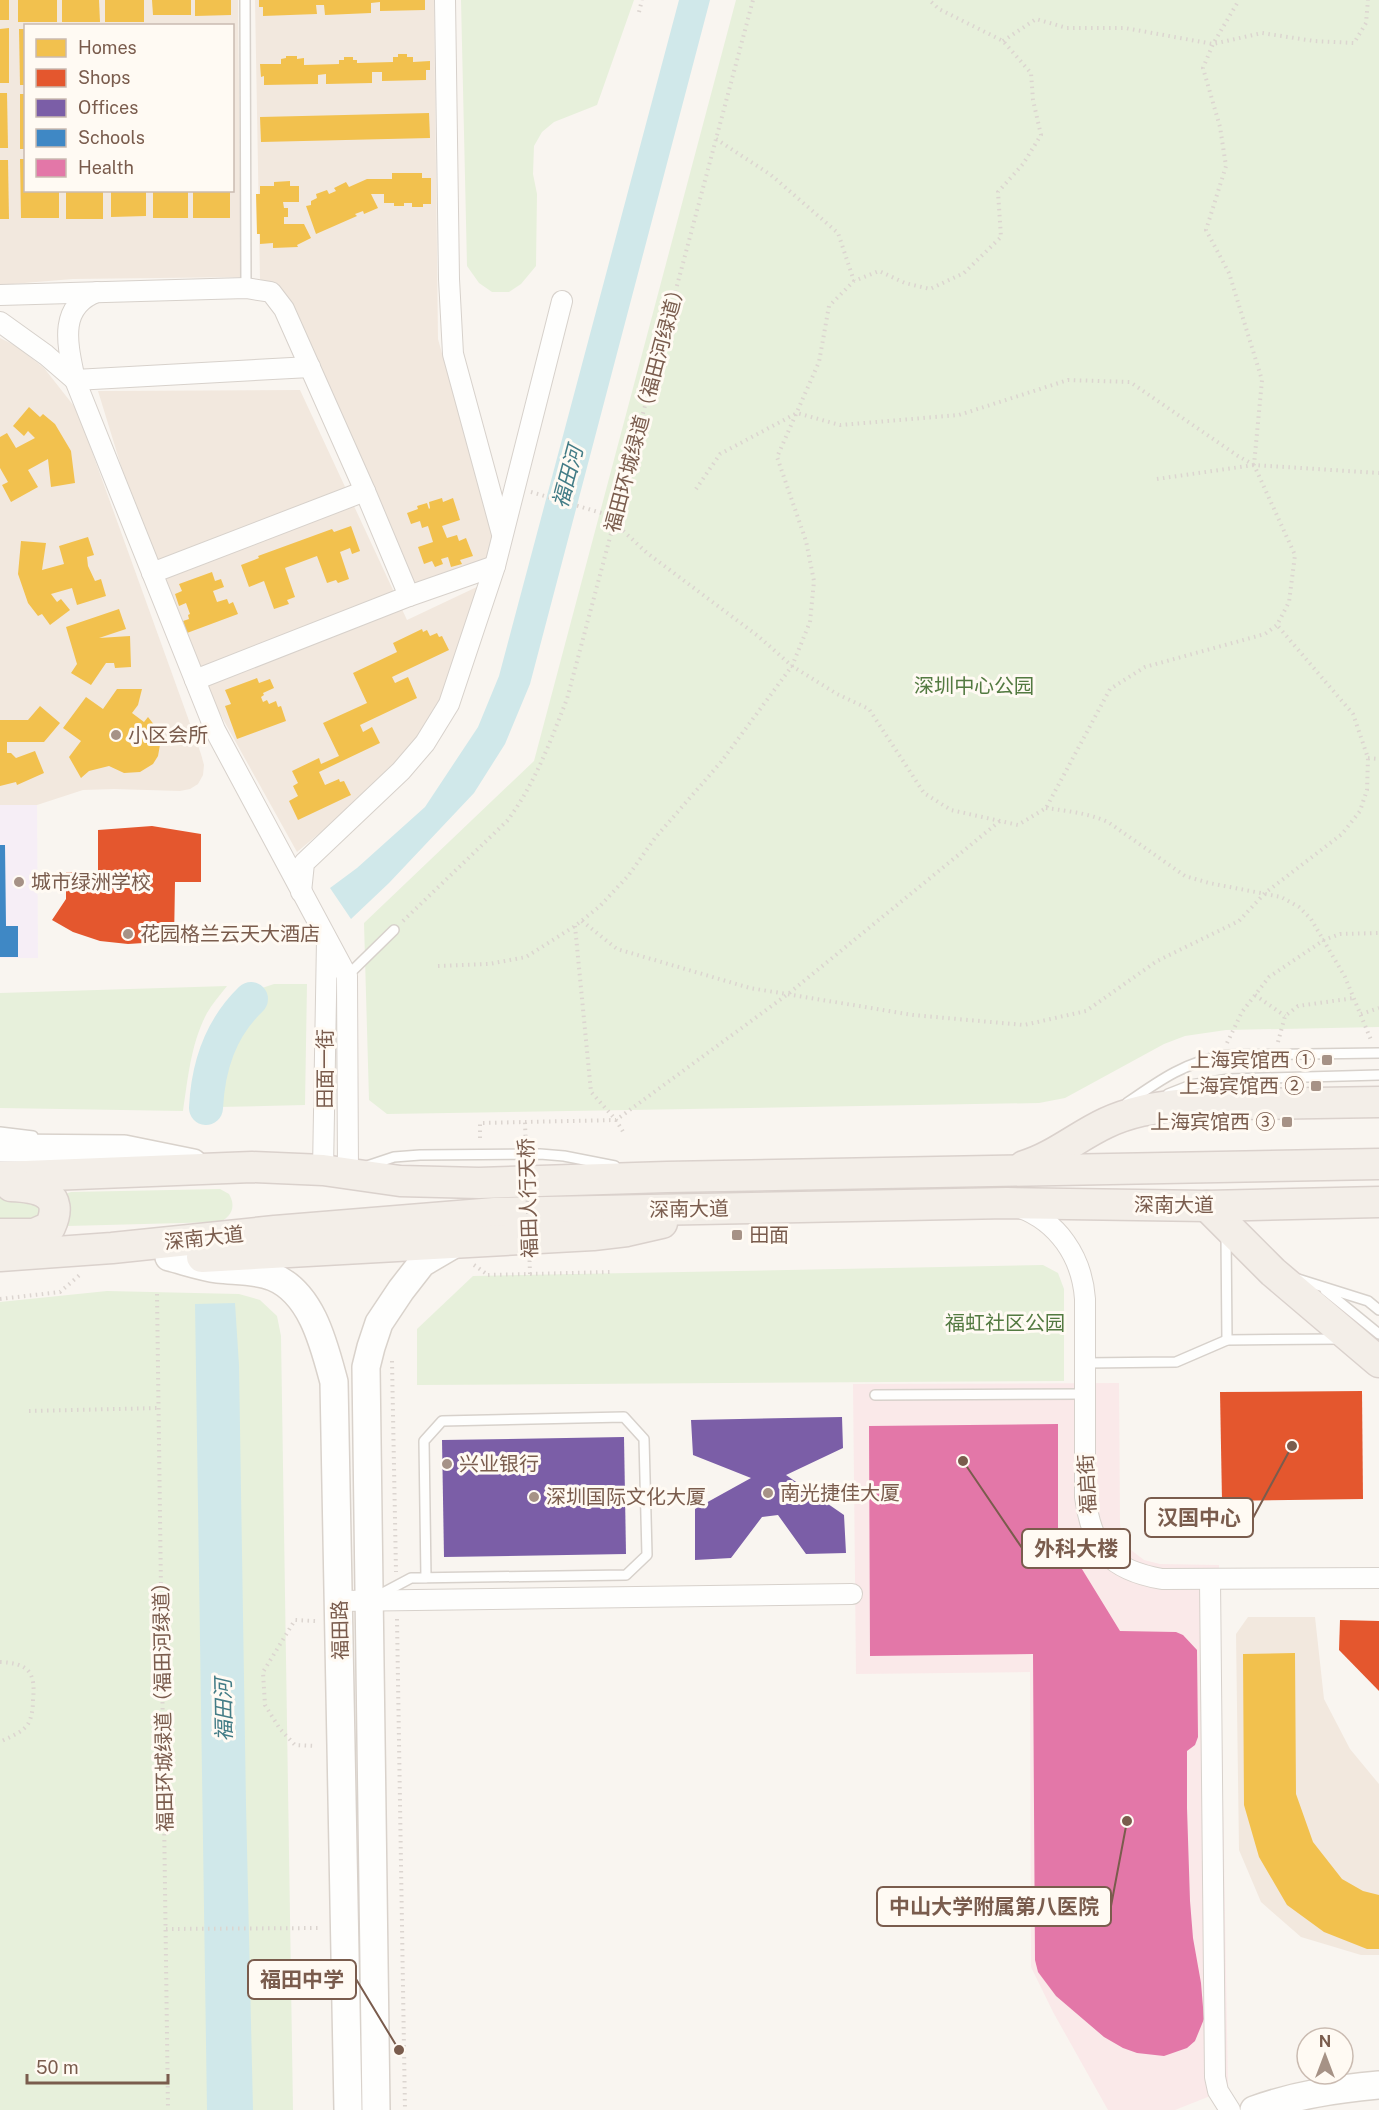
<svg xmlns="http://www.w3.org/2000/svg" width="1379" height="2110" font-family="'Public Sans','Noto Sans SC',sans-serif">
<rect width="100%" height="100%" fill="#f9f5f0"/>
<g fill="#f2e8de" fill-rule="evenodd">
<path d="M 0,0 L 238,0 L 241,277 L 73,279 L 0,285 ZM 26,26 L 232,26 L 232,190 L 26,190 Z"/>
<polygon points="255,0 434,0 438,339 493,538 490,567 411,589 287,299 260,279"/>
<polygon points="0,338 16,346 44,368 77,410 201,754 204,765 203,775 198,784 190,789 180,791 114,789 83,790 37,805 0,805"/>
<polygon points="300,390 407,620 481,585 437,717 406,761 297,852 204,685 149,557 98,391"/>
<polygon points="1248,1617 1315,1617 1324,1699 1350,1749 1379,1784 1379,1955 1361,1955 1301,1937 1261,1902 1239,1850 1236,1634"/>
</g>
<polygon fill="#f6eef6" points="0,805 37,805 38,958 0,958"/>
<polygon fill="#fae9e9" points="1119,1383 1120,1524 1123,1539 1131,1550 1144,1560 1160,1564 1219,1565 1228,2089 1175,2110 1108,2110 1053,2012 1031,1967 1030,1672 856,1674 853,1384"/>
<g fill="#e7f0db">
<polygon points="461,0 634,0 597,105 554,122 542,132 534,146 533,174 537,194 536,266 521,284 509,292 492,292 479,283 467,266"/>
<polygon points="736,0 1379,0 1379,1027 1226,1030 1185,1036 1164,1044 1065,1098 1039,1103 387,1114 369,1100 364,923 534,761"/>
<polygon points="274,984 307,984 305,1105 218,1107 223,1069 233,1035 262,988"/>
<path d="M 227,986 C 220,995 212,1004 207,1013 C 191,1043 188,1078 183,1111 L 0,1108 L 0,993 Z"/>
<path d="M 220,1189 L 229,1194 C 236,1206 232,1216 220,1222 L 68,1226 L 66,1223 L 65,1194 L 71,1192 Z"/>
<polygon points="0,1195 41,1202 40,1220 0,1226"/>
<polygon points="1043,1265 1058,1273 1064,1289 1064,1381 417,1385 417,1329 473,1276"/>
<polygon points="107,1291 239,1294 260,1300 277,1316 281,1336 293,2110 0,2110 0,1302"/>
</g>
<g fill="#d0e8ea">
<polygon points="679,0 710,0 530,684 505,744 474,793 389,883 351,919 330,888 357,868 425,807 478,727 499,676"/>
<polygon points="235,1303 239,1365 246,1804 253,2110 207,2110 195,1304"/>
</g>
<g fill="#f2c14e">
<rect x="0" y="0" width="9" height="20"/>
<rect x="18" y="0" width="39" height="22"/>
<polygon points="62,0 99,0 100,22 62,22"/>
<rect x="105" y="0" width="39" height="22"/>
<polygon points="152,0 191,0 191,15 153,15"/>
<polygon points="195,0 231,0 231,15 195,16"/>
<polygon points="259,0 425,0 425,10 380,11 380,2 371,3 371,13 325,15 324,5 316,5 317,14 263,16 263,7 259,7"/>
<polygon points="9,28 9,83 0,83 0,29"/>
<polygon points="19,29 26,29 26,85 20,85"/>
<polygon points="398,54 407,54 407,57 413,57 413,62 430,61 430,70 426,70 426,80 382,81 382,72 372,72 372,83 326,84 326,74 318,75 318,84 264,85 264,76 261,77 260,64 281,64 281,59 286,58 286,56 297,56 297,59 304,58 304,65 339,64 339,60 344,60 344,57 353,57 353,60 357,60 357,63 393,62 393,57 398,57"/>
<polygon points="0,93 7,93 8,148 0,148"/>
<rect x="20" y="94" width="6" height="55"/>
<polygon points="429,113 430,138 261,142 260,117"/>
<polygon points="20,159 26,159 26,190 59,190 59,218 21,218"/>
<polygon points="0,160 8,160 9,219 0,219"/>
<polygon points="392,173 422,173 422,178 431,178 431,204 423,204 423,207 412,207 412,203 404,203 404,206 394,206 394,203 384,203 384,194 371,194 378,208 364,214 363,211 355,214 357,216 316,234 306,206 311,205 311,201 317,198 316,194 327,190 329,194 336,191 334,188 346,182 349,187 367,179 392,179"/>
<polygon points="290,181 290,186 299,186 299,202 283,202 284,208 288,208 288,217 284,217 284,224 304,224 311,238 297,245 298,247 273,248 273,243 260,244 260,234 257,234 256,194 260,194 260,186 274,186 274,182"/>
<rect x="66" y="190" width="37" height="29"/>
<polygon points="111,190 146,190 146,216 111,217"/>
<rect x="153" y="190" width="35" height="28"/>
<rect x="193" y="190" width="37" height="28"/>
<polygon points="29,407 40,417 43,414 55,424 71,451 75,483 51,487 48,459 28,470 38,487 11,502 2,485 8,482 0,468 0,437 7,433 16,448 35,438 28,431 24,436 13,426"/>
<polygon points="442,498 443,502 453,498 460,520 442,526 447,538 457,535 459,541 466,538 473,556 460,560 462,564 451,567 448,557 441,559 443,564 435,567 432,561 424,564 418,547 433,542 428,526 422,528 420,521 411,524 407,513 418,509 417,506 427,503 429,509 430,508 429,502"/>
<polygon points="351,526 360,551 352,554 350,548 340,552 349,579 338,583 336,580 327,583 317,556 285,568 295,597 287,600 289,604 274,609 264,581 249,587 241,565 259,558 258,556 332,529 334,532"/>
<polygon points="88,537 94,555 87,557 88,566 95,581 101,579 106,596 77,605 72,588 51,594 57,602 61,599 70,610 50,625 42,614 38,616 28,603 18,574 21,541 46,543 42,570 64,564 59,546"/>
<polygon points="212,572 215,581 221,579 224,587 213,591 217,602 227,599 229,604 233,602 238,614 187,633 183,621 189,619 188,615 190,614 186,603 179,606 175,594 182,591 179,584"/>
<polygon points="119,609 126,629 99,638 130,636 131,667 115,668 114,663 106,663 91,685 71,673 77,664 66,627"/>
<polygon points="422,629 423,632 427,630 430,636 437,633 439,637 442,636 449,650 392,677 395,683 408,677 417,698 360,725 363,732 372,727 380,743 319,772 325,785 339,779 340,782 344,781 351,795 298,820 289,801 298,796 293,786 298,783 292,771 319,758 321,764 339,756 323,723 367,703 353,673 397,652 393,643"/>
<polygon points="257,678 259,683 270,679 274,688 263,693 264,695 261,697 263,702 267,700 269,704 276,701 278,707 281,706 286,721 237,739 225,706 231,704 225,690"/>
<polygon points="117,689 142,689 138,705 132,713 144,722 148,717 159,731 161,739 158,756 153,764 140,772 124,773 109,766 89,771 81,778 69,757 81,741 63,728 86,697 103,709"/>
<polygon points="40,706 60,723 44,742 7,742 7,753 11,753 16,758 35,751 44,773 17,785 16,782 0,786 0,720 28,720"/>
<polygon points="1295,1653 1296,1794 1313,1842 1342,1879 1363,1891 1379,1895 1379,1949 1367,1949 1324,1932 1287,1905 1259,1857 1244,1805 1243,1654"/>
</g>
<g fill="#e4572e">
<polygon points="152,826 201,834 201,882 175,882 174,941 128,944 100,941 73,932 52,920 66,899 66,872 98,872 98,830"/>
<polygon points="1362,1391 1363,1499 1222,1501 1220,1392"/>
<polygon points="1340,1620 1379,1621 1379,1691 1339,1650"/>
</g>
<g fill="#7b5ea7">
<polygon points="842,1417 843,1448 786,1475 844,1515 846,1553 806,1554 778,1515 762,1517 731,1558 695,1560 695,1509 751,1478 693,1455 691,1420"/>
<polygon points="624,1437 626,1554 444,1557 442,1440"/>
</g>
<polygon fill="#3f88c5" points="0,845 5,845 6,926 18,926 18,957 0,957"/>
<polygon fill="#e377a8" points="1058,1424 1058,1530 1120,1631 1176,1632 1183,1635 1197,1650 1198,1737 1195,1745 1187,1751 1187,1808 1190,1901 1193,1938 1201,1983 1204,2019 1195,2041 1187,2048 1164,2056 1137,2053 1123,2048 1104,2037 1056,1996 1038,1972 1035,1960 1033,1654 870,1656 869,1426"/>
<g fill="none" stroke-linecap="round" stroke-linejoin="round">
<path stroke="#d0e8ea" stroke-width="34" d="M 206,1108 C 208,1066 220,1029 251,999"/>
<defs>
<g id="service">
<polyline points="245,0 246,288"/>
<polyline points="347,976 394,930"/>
<polyline points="1168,1094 1191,1085 1229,1079 1379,1075"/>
<path d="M 1127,1103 C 1160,1080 1185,1062 1226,1055 L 1379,1053"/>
<polyline points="0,1132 33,1136"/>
<polyline points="367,1166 394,1157 420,1155 540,1154 564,1156 615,1166"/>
<polyline points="1226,1234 1227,1340"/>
<polyline points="1298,1279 1368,1301 1379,1310"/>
<polyline points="1325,1290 1379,1334"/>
<polyline points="1085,1363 1176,1362 1227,1340 1340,1339"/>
<polyline points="875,1395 1085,1394"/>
<polyline points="379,1595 411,1578 626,1575 647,1555 644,1439 624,1417 442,1421 424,1441 426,1578"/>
</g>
<g id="minor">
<polyline points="445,0 449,279 453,354 502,534"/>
<path d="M 97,292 C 57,307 68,346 75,380 L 215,730 L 347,976 L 348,1173"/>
<polyline points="0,295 246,288 271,292 284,309 365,491 409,596"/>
<polyline points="0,322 46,355 75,380 310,367"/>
<polyline points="152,573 365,491"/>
<polyline points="195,680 409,596 495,566"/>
<polyline points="301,892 304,863 401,771 425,743 449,704 495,566 562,301"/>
<polyline points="323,1170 327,940"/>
<path d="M 1018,1207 C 1058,1221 1082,1257 1085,1299 L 1085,1497 C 1092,1549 1110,1570 1162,1579 L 1379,1578"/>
<polyline points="1210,1580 1215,2077 1218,2091 1230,2110"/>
<polyline points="340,1601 852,1594"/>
</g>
<g id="secondary">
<polyline points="0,1148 124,1149 193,1163"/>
<path d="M 169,1257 C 185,1261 202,1267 218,1269 C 237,1271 256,1270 273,1277 C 312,1293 324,1345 334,1382 C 340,1624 343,1867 348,2110"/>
<polyline points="376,2110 366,1367 371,1347 379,1323 401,1290 422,1263 456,1243"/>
<path d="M 1254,2110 C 1295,2095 1336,2089 1379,2085"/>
</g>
<g id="primary">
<path d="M 1024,1166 C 1054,1157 1078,1136 1106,1123 C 1129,1112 1153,1108 1178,1105 L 1379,1102"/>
<polyline points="0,1177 252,1167 323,1170 400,1181 479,1183 667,1177 1379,1164"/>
<polyline points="1207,1206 1273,1272 1379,1362"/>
<path d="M 0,1234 L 34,1234 L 50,1227 C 66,1193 38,1187 11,1186"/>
<polyline points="0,1256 112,1248 275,1231 495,1213 1007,1203 1207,1206 1379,1202"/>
<polyline points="202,1257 593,1235 627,1231 662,1223"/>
</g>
</defs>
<use href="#service" stroke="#d7d1cb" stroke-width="12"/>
<use href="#minor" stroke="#d7d1cb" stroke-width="22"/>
<use href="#secondary" stroke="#d9d2cb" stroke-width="30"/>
<use href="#primary" stroke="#dad1cc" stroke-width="33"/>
<g stroke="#dcd5d0" stroke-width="4" stroke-dasharray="1.5 4.5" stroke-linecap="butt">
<polyline points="639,12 642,0"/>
<polyline points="1003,41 1036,19 1067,28 1125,28 1213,44 1262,33 1314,41 1354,43 1366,23 1368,0"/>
<polyline points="716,139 771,175 838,233 854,281"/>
<polyline points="1157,479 1254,465"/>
<polyline points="696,489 720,454 797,413 840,425 959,415 1068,380 1130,382 1238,456 1254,465 1379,473"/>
<polyline points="531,492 605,514 647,553 758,636 792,666 837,694 869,709 924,793 951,810 1018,825 1046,808 1110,689 1145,667 1265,634 1277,625 1289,602 1295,555 1254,465 1262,380 1229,273 1206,230 1226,166 1220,127 1203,68 1213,44 1239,0"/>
<polyline points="1368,758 1379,759"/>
<path d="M 1046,808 C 1067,811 1088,813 1108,822 L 1185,876 L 1209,883 L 1281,897 L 1299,907 L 1311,919 L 1345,977 L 1371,1040"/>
<path d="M 403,921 L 507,821 C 535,784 550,742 567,699 L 753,0"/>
<polyline points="582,921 617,949 750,988 913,1015 1024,1025 1086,1011 1157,961 1239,921 1265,893 1342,834 1360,811 1367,790 1368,758 1353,714 1277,625"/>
<polyline points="575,926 591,1092 616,1120 625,1135"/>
<polyline points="438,966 489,964 526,957 575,926 600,906 628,876 655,838 721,762 792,666 810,622 814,581 806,541 777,457 819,362 829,306 854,281 879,271 905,283 930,289 964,273 1001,237 998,192 1023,164 1041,135 1033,100 1031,73 1003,41 939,9 929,0"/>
<polyline points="1255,995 1285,1016"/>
<polyline points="1361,1014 1379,1008"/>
<polyline points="1278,1042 1285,1016 1298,1006 1354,998"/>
<polyline points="1227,1043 1242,1012 1269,977 1324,940 1340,934 1379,933"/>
<polyline points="480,1138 480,1123 616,1120 788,994 1000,821"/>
<polyline points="474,1265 488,1275"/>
<polyline points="530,1274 610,1272"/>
<polyline points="157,1294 168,2110"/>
<polyline points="0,1299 60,1292 82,1273"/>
<polyline points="392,1361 396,1572"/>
<polyline points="29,1411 160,1408"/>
<polyline points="397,1619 405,2110"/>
<polyline points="315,1621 295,1620 263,1672 265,1705 280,1729 295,1745 315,1746"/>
<path d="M 0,1662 C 28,1663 36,1672 33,1700 C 33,1708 32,1717 28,1724 C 22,1733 9,1737 0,1742"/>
<polyline points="166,1929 320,1928"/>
</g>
<use href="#service" stroke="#fefefd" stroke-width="9"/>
<use href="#minor" stroke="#fefefd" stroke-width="20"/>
<use href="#secondary" stroke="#fefefd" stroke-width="27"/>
<use href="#primary" stroke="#f3eee8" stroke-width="30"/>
<polyline stroke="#dcd5d0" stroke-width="4" stroke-dasharray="1.5 4.5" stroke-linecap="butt" points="488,1275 530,1274 525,1122"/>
</g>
<g fill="#a69286" stroke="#fffaf3" stroke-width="2">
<circle cx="116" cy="735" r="6"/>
<circle cx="19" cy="882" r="6"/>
<circle cx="128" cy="934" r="6"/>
<rect x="1321" y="1054" width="12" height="12" rx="3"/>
<rect x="1310" y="1080" width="12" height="12" rx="3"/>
<rect x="1281" y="1116" width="12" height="12" rx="3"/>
<rect x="731" y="1229" width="12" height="12" rx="3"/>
<circle cx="447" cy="1464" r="6"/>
<circle cx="768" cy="1493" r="6"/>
<circle cx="534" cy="1497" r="6"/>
</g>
<g text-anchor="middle" stroke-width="6" stroke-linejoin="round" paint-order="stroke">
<g font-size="20" fill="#7a5c4d" stroke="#fffaf3">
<text transform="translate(645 406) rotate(-75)" y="7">福田环城绿道（福田河绿道）</text>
<text transform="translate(325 1069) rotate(-90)" y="7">田面一街</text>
<text transform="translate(528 1198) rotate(-92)" y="7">福田人行天桥</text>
<text x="1174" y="1212">深南大道</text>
<text transform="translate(689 1209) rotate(-1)" y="7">深南大道</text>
<text transform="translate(204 1238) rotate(-6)" y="7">深南大道</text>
<text transform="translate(1087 1484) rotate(-93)" y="7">福启街</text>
<text transform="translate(340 1630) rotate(-91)" y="7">福田路</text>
<text transform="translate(163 1702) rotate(-91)" y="7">福田环城绿道（福田河绿道）</text>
</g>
<g font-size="20" fill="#537a41" stroke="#fffaf3">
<text x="974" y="693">深圳中心公园</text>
<text x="1005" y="1330">福虹社区公园</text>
</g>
<g font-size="20" fill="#7a5c4d" stroke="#fffaf3" text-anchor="start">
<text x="128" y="742">小区会所</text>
<text x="31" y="889">城市绿洲学校</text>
<text x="140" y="941">花园格兰云天大酒店</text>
<text x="1315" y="1067" text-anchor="end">上海宾馆西 ①</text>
<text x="1304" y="1093" text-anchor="end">上海宾馆西 ②</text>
<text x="1275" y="1129" text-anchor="end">上海宾馆西 ③</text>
<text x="749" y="1242">田面</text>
<text x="459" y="1471">兴业银行</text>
<text x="780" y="1500">南光捷佳大厦</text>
<text x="546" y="1504">深圳国际文化大厦</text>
</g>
<g font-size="21" font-style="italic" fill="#437c86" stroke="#fffaf3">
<text transform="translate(568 477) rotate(-75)" y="7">福田河</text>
<text transform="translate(224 1710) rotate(-91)" y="7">福田河</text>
</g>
</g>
<path fill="none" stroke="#7a5c4d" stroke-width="2" d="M1292 1446L1253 1518M963 1461L1022 1548M1127 1821L1111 1906M399 2050L356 1979"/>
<g fill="#7a5c4d" stroke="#fffaf3" stroke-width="2">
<circle cx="1292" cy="1446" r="6"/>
<circle cx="963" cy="1461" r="6"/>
<circle cx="1127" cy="1821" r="6"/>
<circle cx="399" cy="2050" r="6"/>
</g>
<g fill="#fffaf3" stroke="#7a5c4d" stroke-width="2">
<rect x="1145" y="1498" width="108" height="39" rx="6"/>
<rect x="1022" y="1529" width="108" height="39" rx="6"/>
<rect x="877" y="1887" width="234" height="39" rx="6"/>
<rect x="248" y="1960" width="108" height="39" rx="6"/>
</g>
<g font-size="21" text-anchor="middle" font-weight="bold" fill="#7a5c4d">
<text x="1199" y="1525">汉国中心</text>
<text x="1076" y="1556">外科大楼</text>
<text x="994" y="1914">中山大学附属第八医院</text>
<text x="302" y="1987">福田中学</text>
</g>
<rect x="24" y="24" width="210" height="168" fill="#fffaf3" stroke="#cabbb1" stroke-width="1.5"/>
<rect x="36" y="39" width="30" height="18" fill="#f2c14e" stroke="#cabbb1" stroke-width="1.5"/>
<text x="78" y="54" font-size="18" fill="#7a5c4d">Homes</text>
<rect x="36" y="69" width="30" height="18" fill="#e4572e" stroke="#cabbb1" stroke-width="1.5"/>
<text x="78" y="84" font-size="18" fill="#7a5c4d">Shops</text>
<rect x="36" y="99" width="30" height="18" fill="#7b5ea7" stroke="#cabbb1" stroke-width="1.5"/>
<text x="78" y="114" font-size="18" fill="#7a5c4d">Offices</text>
<rect x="36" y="129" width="30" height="18" fill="#3f88c5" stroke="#cabbb1" stroke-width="1.5"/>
<text x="78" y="144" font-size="18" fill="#7a5c4d">Schools</text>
<rect x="36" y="159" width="30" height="18" fill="#e377a8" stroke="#cabbb1" stroke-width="1.5"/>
<text x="78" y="174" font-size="18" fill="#7a5c4d">Health</text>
<g transform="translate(1325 2056)"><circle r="28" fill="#fffaf3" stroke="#cabbb1" stroke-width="1.5"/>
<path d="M0-4.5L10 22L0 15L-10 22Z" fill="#a69286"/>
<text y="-9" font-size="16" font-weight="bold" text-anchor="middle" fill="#7a5c4d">N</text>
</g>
<path d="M27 2074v9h141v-9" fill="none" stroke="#7a5c4d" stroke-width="3"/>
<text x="36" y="2074" font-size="18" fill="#7a5c4d" stroke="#fffaf3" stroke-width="4.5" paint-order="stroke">50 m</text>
</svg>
